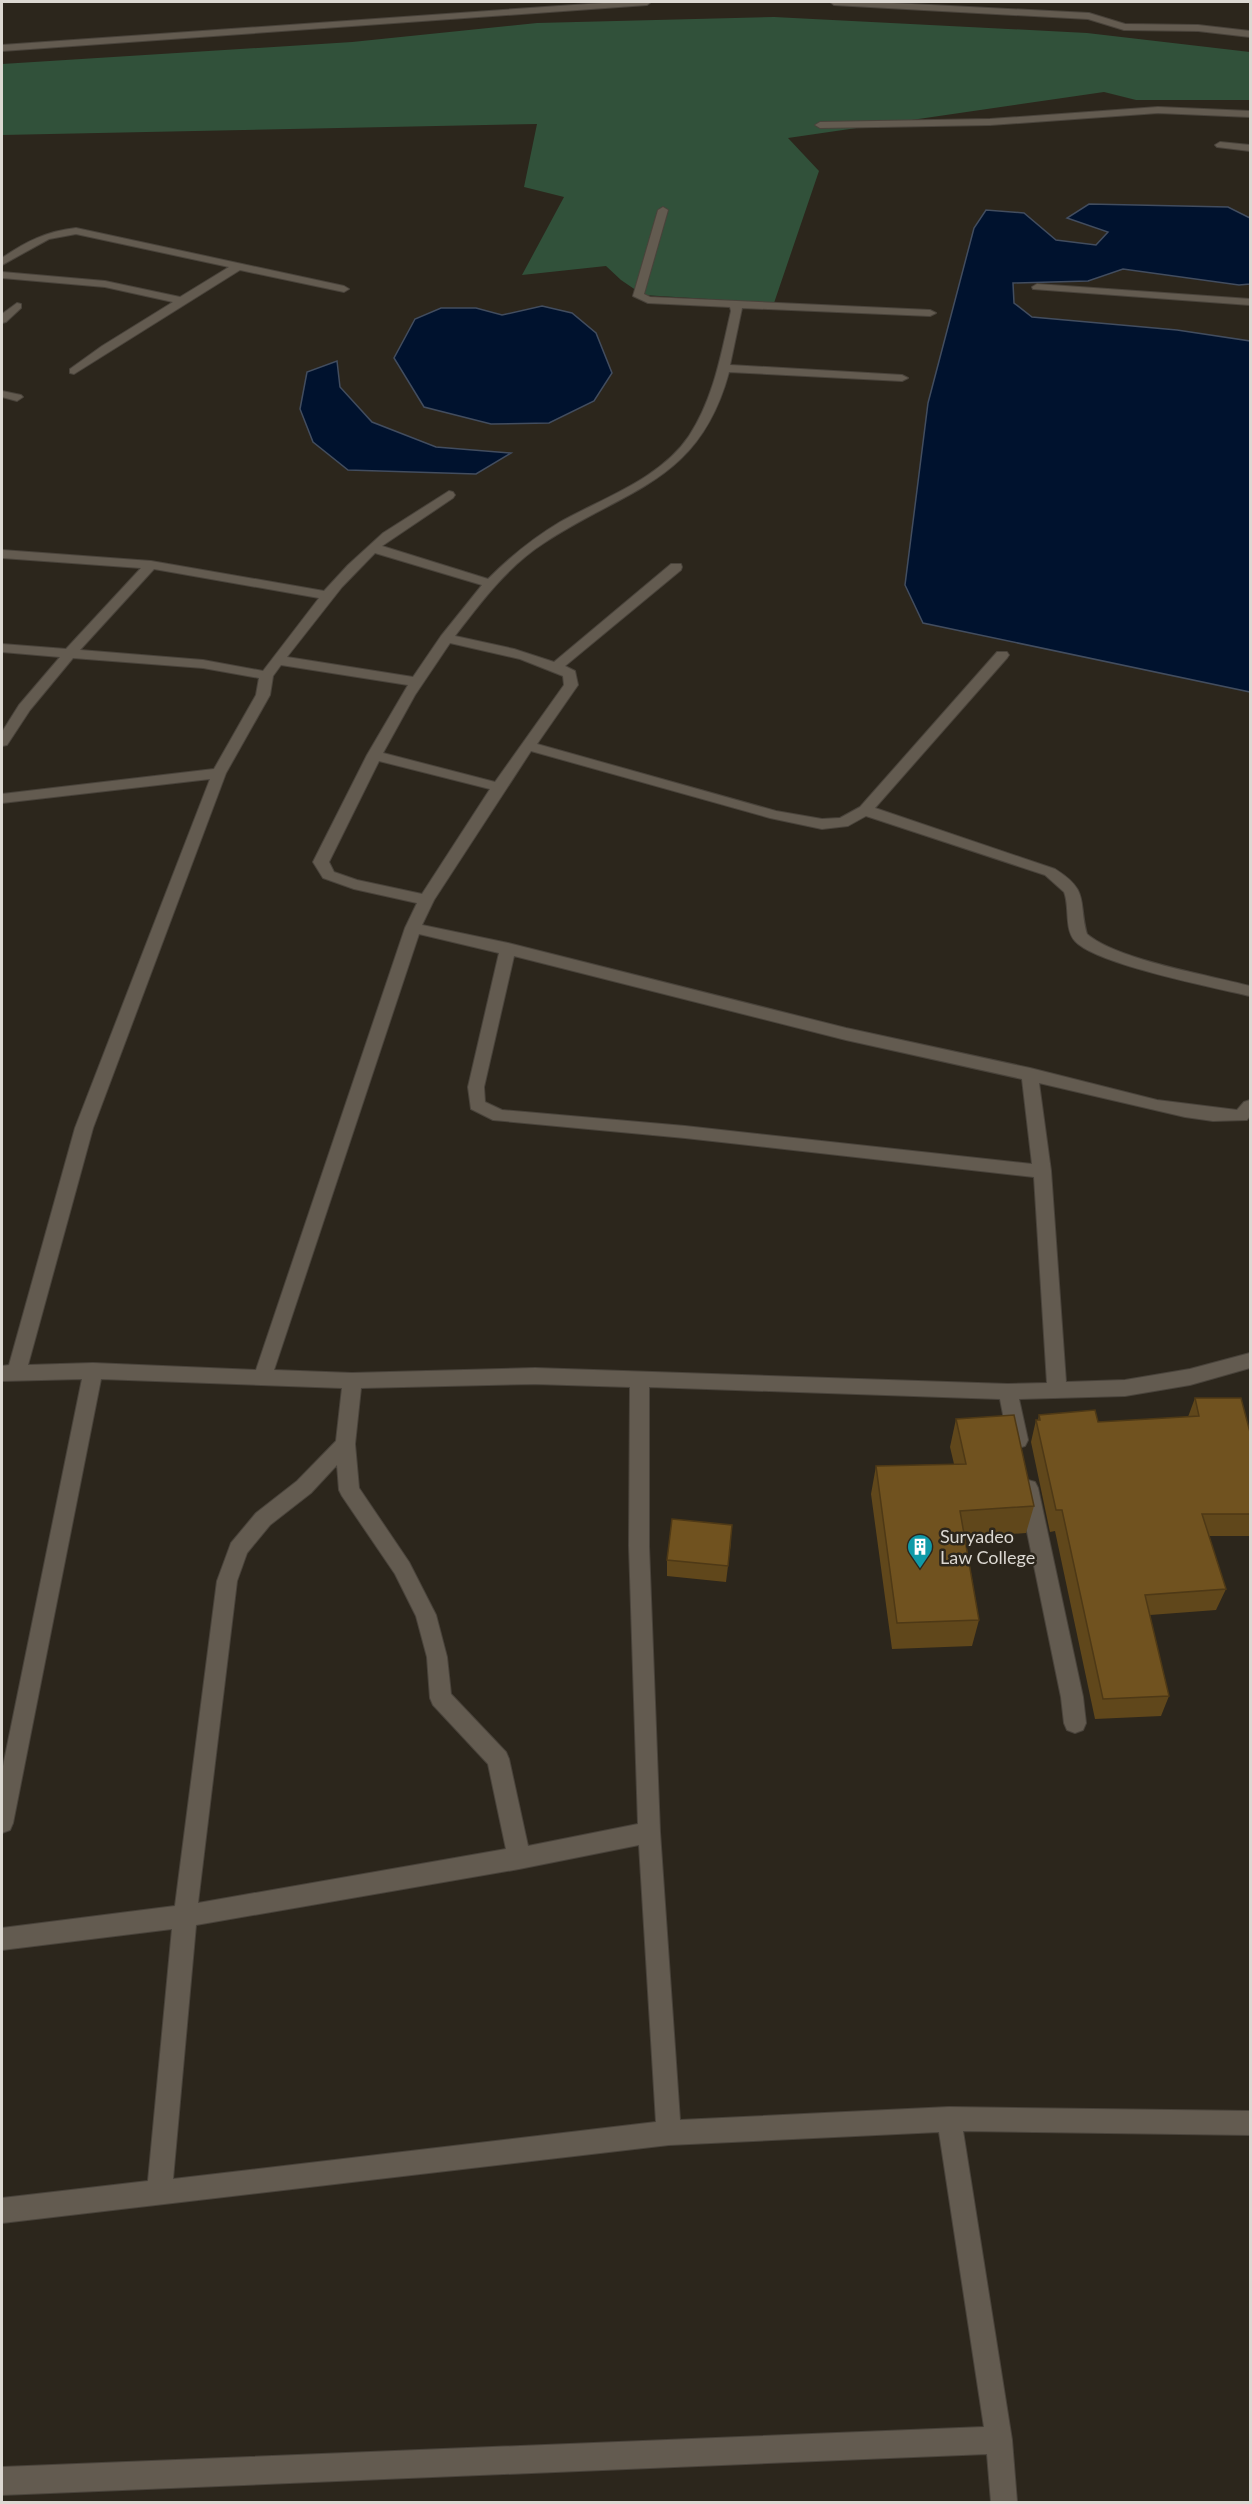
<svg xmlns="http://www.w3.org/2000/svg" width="1252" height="2504" font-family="Lato,sans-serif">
<rect width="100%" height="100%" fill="#2c261c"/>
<polygon fill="#31513a" points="774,17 1087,33 1250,52 1250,100 1136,100 1104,92 788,138 819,171 774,303 643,295 621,280 606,266 522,275 564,197 524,187 537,124 2,135 2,64 352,42 537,23"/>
<g fill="#00122e" stroke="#424d5f" stroke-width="1.5">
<polygon points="1089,204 1228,207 1250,218 1250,284 1239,285 1123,269 1088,281 1013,283 1014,303 1032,317 1177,330 1250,341 1250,692 923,623 905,585 928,403 974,228 986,210 1024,213 1056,240 1096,245 1108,232 1067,218"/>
<polygon points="542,306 572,313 596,333 612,373 594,401 549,423 491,424 424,407 394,358 415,319 441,308 476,308 502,315"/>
<polygon points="337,361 340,387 372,422 436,447 511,453 476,474 348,470 313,442 300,409 307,372"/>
</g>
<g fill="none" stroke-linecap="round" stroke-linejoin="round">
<defs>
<g id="street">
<polygon points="617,2 651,2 647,5 2,51 2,45"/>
<polygon points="830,2 873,2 1089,13 1125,24 1198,25 1250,31 1250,37 1198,31 1124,30 1088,19 834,5"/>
<polygon points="1158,107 1250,111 1250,117 1158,113 990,125 820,128 815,125 820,122 990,119"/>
<polygon points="1220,142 1250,145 1250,151 1217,147 1215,145"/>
<path d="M 663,207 L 668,210 L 644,294 L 650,297 L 930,310 L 936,313 L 930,316 L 742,308 L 730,365 L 902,375 L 908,378 L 902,381 L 729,372 C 699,483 627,488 544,543 C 508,566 481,602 455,636 L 514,649 L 554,662 L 671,564 L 681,564 L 682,567 L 681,570 L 565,666 L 575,671 L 578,685 L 537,744 L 776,811 L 822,819 L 840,818 L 860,807 L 997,652 L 1007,652 L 1009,655 L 1007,658 L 875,808 L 1055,869 C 1090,891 1078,901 1087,934 C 1117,960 1209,975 1250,986 L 1250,996 C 1216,988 1095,964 1075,941 C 1064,929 1070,907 1064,892 L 1045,875 L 866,816 L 848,826 L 822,829 L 770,818 L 531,751 L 434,900 L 422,925 L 508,943 L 846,1028 L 1030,1068 L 1157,1100 L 1237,1110 L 1244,1102 L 1250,1100 L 1250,1116 L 1247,1120 L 1213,1121 L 1185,1117 L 1039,1083 L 1051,1171 L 1066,1382 L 1125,1380 L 1190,1369 L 1250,1353 L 1250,1368 L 1190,1385 L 1125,1396 L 1019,1399 L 1028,1440 L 1025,1446 L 1018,1448 L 1011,1446 L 1008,1440 L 1000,1399 L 649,1387 L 649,1546 L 660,1832 L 680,2120 L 949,2107 L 1250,2111 L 1250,2135 L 963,2131 L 1012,2440 L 1017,2502 L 991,2502 L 987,2454 L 2,2495 L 2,2467 L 984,2427 L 939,2132 L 669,2145 L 2,2223 L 2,2198 L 148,2181 L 172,1929 L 2,1950 L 2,1928 L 175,1906 L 217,1581 L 231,1543 L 256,1513 L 297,1481 L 336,1441 L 342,1388 L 101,1379 L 13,1823 L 10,1830 L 2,1833 L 2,1771 L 82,1379 L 2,1381 L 2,1366 L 9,1365 L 75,1128 L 210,779 L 2,803 L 2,794 L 214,769 L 256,695 L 259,678 L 203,668 L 73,658 L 30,710 L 7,745 L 2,746 L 2,732 L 19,705 L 60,657 L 2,652 L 2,644 L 66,649 L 141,568 L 2,558 L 2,550 L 151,561 L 324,591 L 348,565 L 383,533 L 449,491 L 453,492 L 455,495 L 453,498 L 382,546 L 488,579 C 510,557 533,538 560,522 C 603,498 660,479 689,436 C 714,398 721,354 731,311 L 730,307 L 648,303 L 633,296 L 658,210 ZM 375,553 L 482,585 L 441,636 L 413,677 L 287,657 L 342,587 ZM 154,569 L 319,598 L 263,671 L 203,660 L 80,650 ZM 450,643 L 520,659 L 563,676 L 564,685 L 495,782 L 383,753 L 415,695 ZM 281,665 L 408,685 L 367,755 L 313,862 L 323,878 L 354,889 L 417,903 L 405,928 L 256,1370 L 93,1363 L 28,1365 L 93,1128 L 226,773 L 270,695 L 273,676 ZM 379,761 L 490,789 L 422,894 L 357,880 L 334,872 L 329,862 ZM 419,934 L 499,953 L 468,1087 L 471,1109 L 493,1120 L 685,1138 L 1034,1177 L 1047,1383 L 1008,1384 L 535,1368 L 352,1373 L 274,1370 ZM 514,956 L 846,1040 L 1022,1079 L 1032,1164 L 685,1126 L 502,1110 L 485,1102 L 484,1087 ZM 535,1384 L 630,1387 L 629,1546 L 638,1824 L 528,1846 L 509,1759 L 506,1752 L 451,1694 L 447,1657 L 436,1615 L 409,1562 L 359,1488 L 355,1444 L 361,1388 ZM 337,1465 L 339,1490 L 342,1496 L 395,1574 L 416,1616 L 427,1657 L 430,1698 L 433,1705 L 488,1764 L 506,1849 L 198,1903 L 237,1581 L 247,1553 L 270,1525 L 311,1493 ZM 639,1845 L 656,2122 L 173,2179 L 196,1925 L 519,1869 Z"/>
<path d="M 76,228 L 344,286 L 349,289 L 344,292 L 240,270 L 74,374 L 70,373 L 70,369 L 102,346 L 173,302 L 105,287 L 2,278 L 2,272 L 105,281 L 180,297 L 229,267 L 76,234 L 49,239 L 2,265 L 2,258 C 25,242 47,231 76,228 Z"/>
<polygon points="1037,284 1250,299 1250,305 1033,289 1032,287"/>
<polygon points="17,303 21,304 21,308 6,322 2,323 2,314"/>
<polygon points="2,391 21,395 23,397 17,401 2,397"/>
<polygon points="1028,1480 1035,1482 1038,1488 1083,1697 1086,1723 1083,1730 1075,1733 1067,1730 1064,1723 1061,1697 1018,1488 1021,1482"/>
</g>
</defs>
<use href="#street" stroke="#49433b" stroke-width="2"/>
<use href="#street" fill="#635b50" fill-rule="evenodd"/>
</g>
<g fill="#60471b">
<polygon points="1195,1398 1251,1436 1251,1536 1209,1536 1226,1589 1216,1610 1150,1615 1169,1696 1161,1716 1095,1719 1055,1531 1050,1532 1031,1442 1036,1420 1038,1420 1039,1415 1098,1422 1188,1417"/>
<polygon points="956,1419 1034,1506 1026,1533 965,1537 979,1620 972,1646 892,1649 871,1494 876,1466 954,1464 950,1447"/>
<polygon points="731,1542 726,1582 667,1576 667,1560"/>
</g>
<g fill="#70521f" stroke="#4e3916" stroke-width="1.5">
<polygon points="1195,1398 1241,1398 1251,1436 1251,1514 1202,1514 1226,1589 1145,1595 1169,1696 1103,1699 1062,1510 1056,1510 1036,1420 1040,1420 1039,1415 1095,1410 1098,1422 1199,1416"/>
<polygon points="1014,1415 1034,1506 960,1511 979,1620 897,1623 876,1466 966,1464 956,1419"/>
<polygon points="672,1519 732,1525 728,1566 667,1560"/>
</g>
<defs>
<symbol id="building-pin" viewBox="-11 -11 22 30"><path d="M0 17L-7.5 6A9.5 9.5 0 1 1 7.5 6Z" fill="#0f9aa8" stroke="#2c261c"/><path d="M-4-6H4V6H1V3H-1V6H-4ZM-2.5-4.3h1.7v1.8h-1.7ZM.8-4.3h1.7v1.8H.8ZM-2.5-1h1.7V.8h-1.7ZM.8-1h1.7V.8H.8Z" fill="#fff"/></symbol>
</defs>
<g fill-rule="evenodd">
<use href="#building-pin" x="905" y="1532" width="30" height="40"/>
</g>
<g text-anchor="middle" stroke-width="5" stroke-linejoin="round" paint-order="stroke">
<g font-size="18" fill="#dcd8d2" stroke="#2c261c" text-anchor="start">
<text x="940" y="1543">Suryadeo<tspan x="940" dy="21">Law College</tspan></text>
</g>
</g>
<rect width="1252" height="2504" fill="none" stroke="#dcd8d2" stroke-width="6"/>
</svg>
